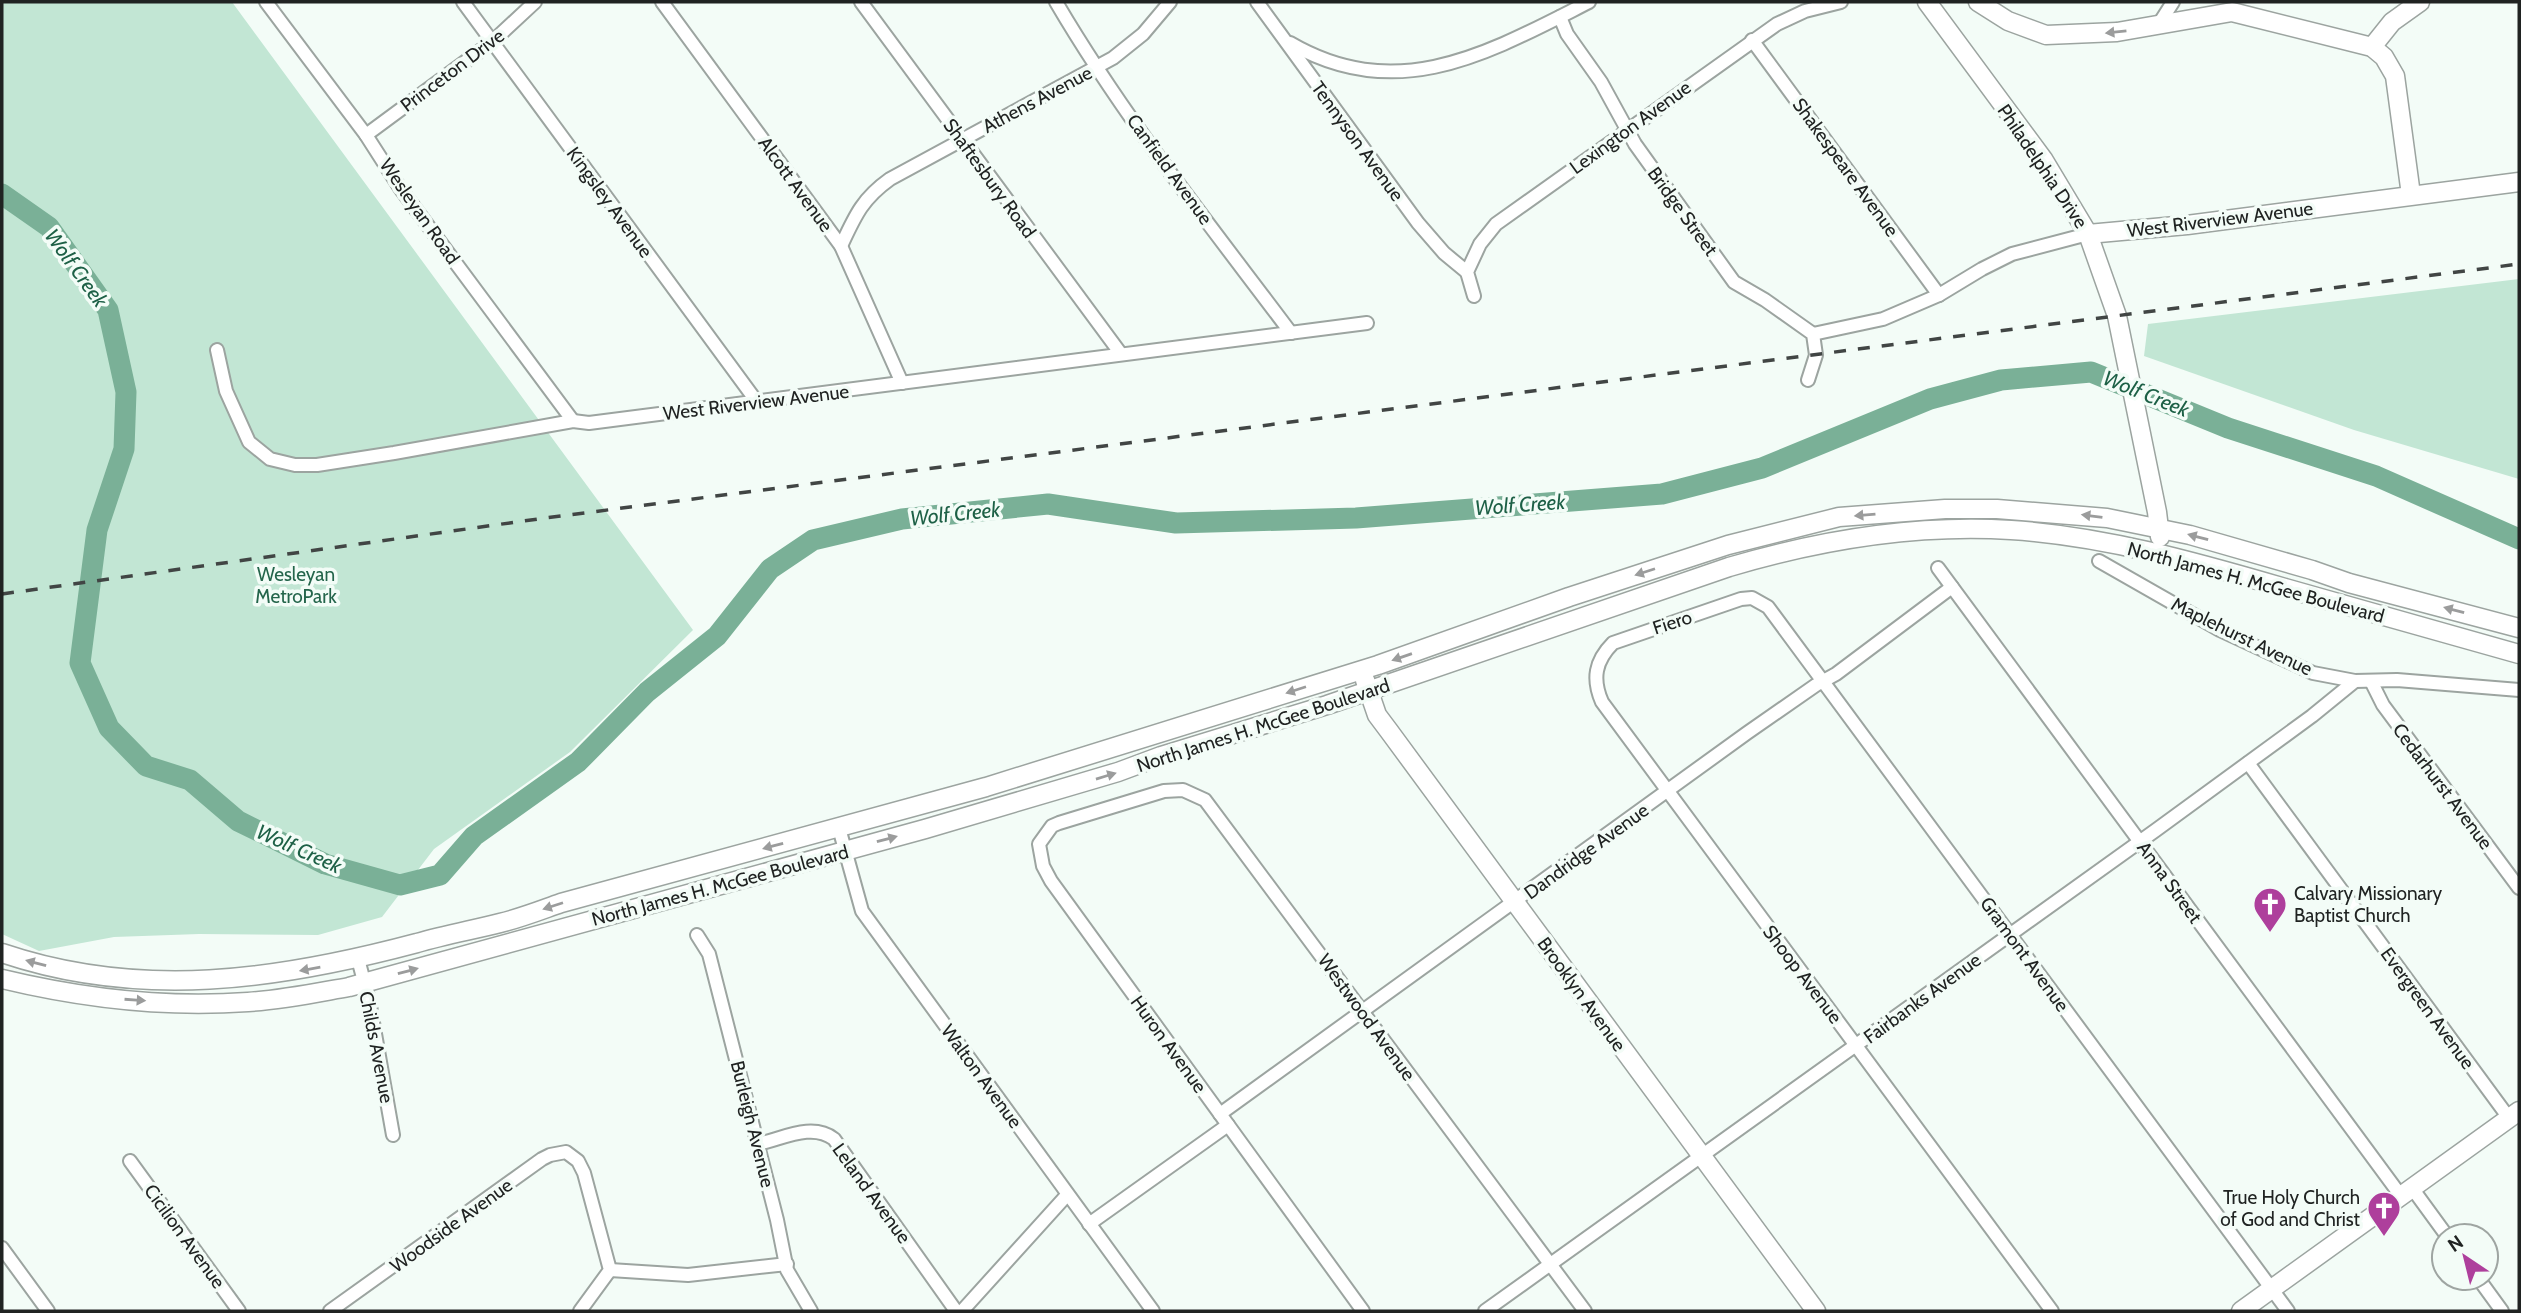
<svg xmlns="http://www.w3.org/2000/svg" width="2521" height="1313" font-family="Cabin,sans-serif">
<rect width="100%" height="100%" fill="#f3fcf7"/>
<g fill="#c2e6d4">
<polygon points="2,2 232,2 693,630 570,752 434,849 382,917 318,935 199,934 114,937 39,951 2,934"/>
<polygon points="2519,279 2519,479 2354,430 2144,356 2148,324"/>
</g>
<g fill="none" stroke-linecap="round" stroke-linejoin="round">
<polyline stroke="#7ab097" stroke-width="21" points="2,194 49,227 108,310 126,392 124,449 97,530 80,663 109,728 146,766 190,780 238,821 325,864 400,885 440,875 474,836 578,762 647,692 717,636 770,569 813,540 902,519 1048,504 1176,523 1356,518 1662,494 1762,468 1930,399 2001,380 2091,372 2228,428 2376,476 2519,539"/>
<defs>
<g id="street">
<polyline points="266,2 366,135 400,188 573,421"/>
<polyline points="463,2 757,402"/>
<polyline points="662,2 841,246 902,383"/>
<polyline points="861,2 1121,354"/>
<path d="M 1056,2 C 1124,118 1210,225 1291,333"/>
<polyline points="1257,2 1418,223 1444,253 1467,272"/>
<polyline points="1560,17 1567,34 1601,82 1635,144 1734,282 1765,300 1813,334 1816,355 1808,380"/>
<polyline points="2159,24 2173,2"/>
<polyline points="1752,40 1939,295"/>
<path d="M 1290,43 C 1398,106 1490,52 1589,2"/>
<polyline points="366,135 492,42 535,2"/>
<path d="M 841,246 C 855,216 862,199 890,179 L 1113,58 L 1143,34 L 1170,2"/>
<polyline points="1474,296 1467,272 1480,244 1496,224 1777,24 1805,11 1841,2"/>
<polyline points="1813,334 1883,319 1939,295 1982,269 2012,254 2088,234"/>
<polyline points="217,350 226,391 249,442 270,459 295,465 317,465 394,453 573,421 589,423 1367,323"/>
<polyline points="2099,561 2220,630 2313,673 2355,681 2397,680 2519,690"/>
<polyline points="1938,568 2401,1196"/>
<polyline points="2371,681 2383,705 2519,888"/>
<polyline points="2248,763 2509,1118"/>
<polyline points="839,828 862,911 1153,1311"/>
<polyline points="697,935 709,954 777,1220 787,1270 811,1311"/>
<polyline points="358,959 369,1000 393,1135"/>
<polyline points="1220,1114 1747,733 1816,685 1836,674 1952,587"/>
<path d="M 758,1144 C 782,1139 812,1122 834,1139 L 956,1311"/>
<polyline points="130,1161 239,1311"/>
<polyline points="2412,1188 2447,1236"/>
<polyline points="1089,1224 1228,1125"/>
<polyline points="2,1248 48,1311"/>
<polyline points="610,1270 688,1275 787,1264"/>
<polyline points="2478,1278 2502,1311"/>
<polyline points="330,1311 542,1159 550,1155 566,1152 578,1161 584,1173 610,1270 580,1311"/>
<polyline points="962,1311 1067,1195"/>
<polyline points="1363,1311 1051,881 1043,866 1039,844 1052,826 1059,823 1164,791 1183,790 1205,800 1585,1311"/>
<polyline points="1485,1311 2156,830 2312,716 2355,681"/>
<path d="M 2052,1311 L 1602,702 C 1592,679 1595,661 1613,643 L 1741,599 L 1752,598 L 1768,607 L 2288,1311"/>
</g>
<g id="secondary">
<polyline points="1927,2 2043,159 2088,234 2117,316 2157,512 2160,537"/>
<polyline points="1978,2 2008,21 2046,35 2117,32 2232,12 2372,47 2384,57 2395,76 2411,195"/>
<polyline points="2372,47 2392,22 2420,2"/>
<polyline points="2088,234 2187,225 2519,182"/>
<polyline points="1365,680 1377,715 1389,731 1816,1311"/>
<path d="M 2,953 C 141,1000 278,980 417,943 C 444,935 472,930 500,923 C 521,918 541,910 561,903 L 986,787 L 1378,665 L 1569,597 L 1728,545 L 1839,517 L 1945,509 L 1997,509 L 2107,518 L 2190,535 L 2312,570 L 2349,583 L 2519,628"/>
<path d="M 2,979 C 81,998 166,1008 248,1002 C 282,1000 315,993 349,987 L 925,829 L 1118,772 L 1161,756 L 1327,705 L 1729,567 C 1820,540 1915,524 2011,530 C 2104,536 2196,562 2285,588 C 2363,610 2441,632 2519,654"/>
<polyline points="2241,1311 2519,1111"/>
</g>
</defs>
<use href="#street" stroke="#9ca4a0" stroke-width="16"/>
<use href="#secondary" stroke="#9ca4a0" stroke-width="21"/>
<use href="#street" stroke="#fff" stroke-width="12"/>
<use href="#secondary" stroke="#fff" stroke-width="18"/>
<polyline stroke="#414544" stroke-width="3.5" stroke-dasharray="12 12" stroke-linecap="butt" points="2,594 545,518 2519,264"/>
</g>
<defs><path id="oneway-solid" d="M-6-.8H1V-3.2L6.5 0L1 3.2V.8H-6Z" transform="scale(1.75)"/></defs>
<g fill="#9b9c9c">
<use href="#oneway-solid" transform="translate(2116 32) rotate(174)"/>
<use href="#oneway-solid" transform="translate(1865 515) rotate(175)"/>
<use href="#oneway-solid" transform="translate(2092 516) rotate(-173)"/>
<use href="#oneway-solid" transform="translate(2198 537) rotate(-165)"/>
<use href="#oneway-solid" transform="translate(1645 572) rotate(162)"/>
<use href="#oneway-solid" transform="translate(2454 610) rotate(-165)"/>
<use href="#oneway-solid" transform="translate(1402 657) rotate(161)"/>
<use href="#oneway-solid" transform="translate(1296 690) rotate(162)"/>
<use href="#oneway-solid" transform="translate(1106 776) rotate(-17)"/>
<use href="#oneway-solid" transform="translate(887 839) rotate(-15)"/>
<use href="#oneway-solid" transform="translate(773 846) rotate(165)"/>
<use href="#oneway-solid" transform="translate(553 906) rotate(162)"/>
<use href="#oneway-solid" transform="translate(36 963) rotate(-165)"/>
<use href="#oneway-solid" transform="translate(310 969) rotate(170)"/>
<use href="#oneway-solid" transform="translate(408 971) rotate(-15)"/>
<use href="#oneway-solid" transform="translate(135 1000) rotate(4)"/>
</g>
<defs>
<symbol id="church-pin" viewBox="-11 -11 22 30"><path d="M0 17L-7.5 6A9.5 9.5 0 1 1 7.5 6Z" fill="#ae3f9c" stroke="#f3fcf7"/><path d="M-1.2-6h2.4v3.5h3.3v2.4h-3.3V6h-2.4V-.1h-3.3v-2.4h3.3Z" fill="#fff"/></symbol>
</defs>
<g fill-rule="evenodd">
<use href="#church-pin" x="2251" y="885" width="38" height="52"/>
<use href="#church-pin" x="2365" y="1189" width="38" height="52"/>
</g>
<g text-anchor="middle" stroke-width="7" stroke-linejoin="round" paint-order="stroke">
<g font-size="19" fill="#202322" stroke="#f3fcf7">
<text transform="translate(452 70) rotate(-37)" y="7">Princeton Drive</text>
<text transform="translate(1037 99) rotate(-28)" y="7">Athens Avenue</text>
<text transform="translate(1630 127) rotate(-36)" y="7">Lexington Avenue</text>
<text transform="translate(1358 141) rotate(54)" y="7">Tennyson Avenue</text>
<text transform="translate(2043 166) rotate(56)" y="7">Philadelphia Drive</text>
<text transform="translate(1846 167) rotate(54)" y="7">Shakespeare Avenue</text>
<text transform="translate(1170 169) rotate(54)" y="7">Canfield Avenue</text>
<text transform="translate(990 178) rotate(54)" y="7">Shaftesbury Road</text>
<text transform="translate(796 184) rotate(54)" y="7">Alcott Avenue</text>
<text transform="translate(610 202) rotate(54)" y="7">Kingsley Avenue</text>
<text transform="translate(420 211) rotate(55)" y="7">Wesleyan Road</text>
<text transform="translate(1683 211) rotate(54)" y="7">Bridge Street</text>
<text transform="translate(2220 219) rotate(-7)" y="7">West Riverview Avenue</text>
<text transform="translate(756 402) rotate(-7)" y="7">West Riverview Avenue</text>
<text transform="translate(2256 582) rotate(15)" y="7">North James H. McGee Boulevard</text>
<text transform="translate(1672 622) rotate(-18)" y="7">Fiero</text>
<text transform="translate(2242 636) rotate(26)" y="7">Maplehurst Avenue</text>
<text transform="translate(1263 725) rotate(-18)" y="7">North James H. McGee Boulevard</text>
<text transform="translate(2443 786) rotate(53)" y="7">Cedarhurst Avenue</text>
<text transform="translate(1586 851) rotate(-36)" y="7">Dandridge Avenue</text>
<text transform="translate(2170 882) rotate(54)" y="7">Anna Street</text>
<text transform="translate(720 885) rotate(-15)" y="7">North James H. McGee Boulevard</text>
<text transform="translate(2025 954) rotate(54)" y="7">Gramont Avenue</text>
<text transform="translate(1803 974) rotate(53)" y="7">Shoop Avenue</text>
<text transform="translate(1582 994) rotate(54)" y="7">Brooklyn Avenue</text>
<text transform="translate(1922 998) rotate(-36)" y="7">Fairbanks Avenue</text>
<text transform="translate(2428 1008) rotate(54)" y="7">Evergreen Avenue</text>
<text transform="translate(1367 1017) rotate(54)" y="7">Westwood Avenue</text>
<text transform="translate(1169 1044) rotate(54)" y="7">Huron Avenue</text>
<text transform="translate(377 1047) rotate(79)" y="7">Childs Avenue</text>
<text transform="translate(982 1076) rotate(54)" y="7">Walton Avenue</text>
<text transform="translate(753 1124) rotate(76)" y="7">Burleigh Avenue</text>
<text transform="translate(872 1193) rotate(54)" y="7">Leland Avenue</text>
<text transform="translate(451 1225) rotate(-36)" y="7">Woodside Avenue</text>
<text transform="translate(185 1236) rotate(54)" y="7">Cicilion Avenue</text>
</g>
<g font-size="19" fill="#24654b" stroke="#f3fcf7">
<text x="296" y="581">Wesleyan<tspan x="296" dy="22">MetroPark</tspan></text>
</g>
<g font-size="19" fill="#202322" stroke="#f3fcf7" text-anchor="start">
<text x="2294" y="900">Calvary Missionary<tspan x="2294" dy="22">Baptist Church</tspan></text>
<text x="2360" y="1204" text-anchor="end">True Holy Church<tspan x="2360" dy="22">of God and Christ</tspan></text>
</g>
<g font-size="21" font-style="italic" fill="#1d6046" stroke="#f3fcf7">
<text transform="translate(76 268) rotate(54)" y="7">Wolf Creek</text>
<text transform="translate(2146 394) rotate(22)" y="7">Wolf Creek</text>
<text transform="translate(1520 505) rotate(-4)" y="7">Wolf Creek</text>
<text transform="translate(955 514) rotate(-6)" y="7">Wolf Creek</text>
<text transform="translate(299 849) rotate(24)" y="7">Wolf Creek</text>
</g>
</g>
<rect width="2521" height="1313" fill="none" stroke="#202322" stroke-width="7"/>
<g transform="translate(2465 1257) rotate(325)"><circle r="33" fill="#f3fcf7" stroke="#9fa5a2" stroke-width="2"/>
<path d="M0-5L12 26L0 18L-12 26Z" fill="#ae3f9c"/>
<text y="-10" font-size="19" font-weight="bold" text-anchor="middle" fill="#202322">N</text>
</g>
</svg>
